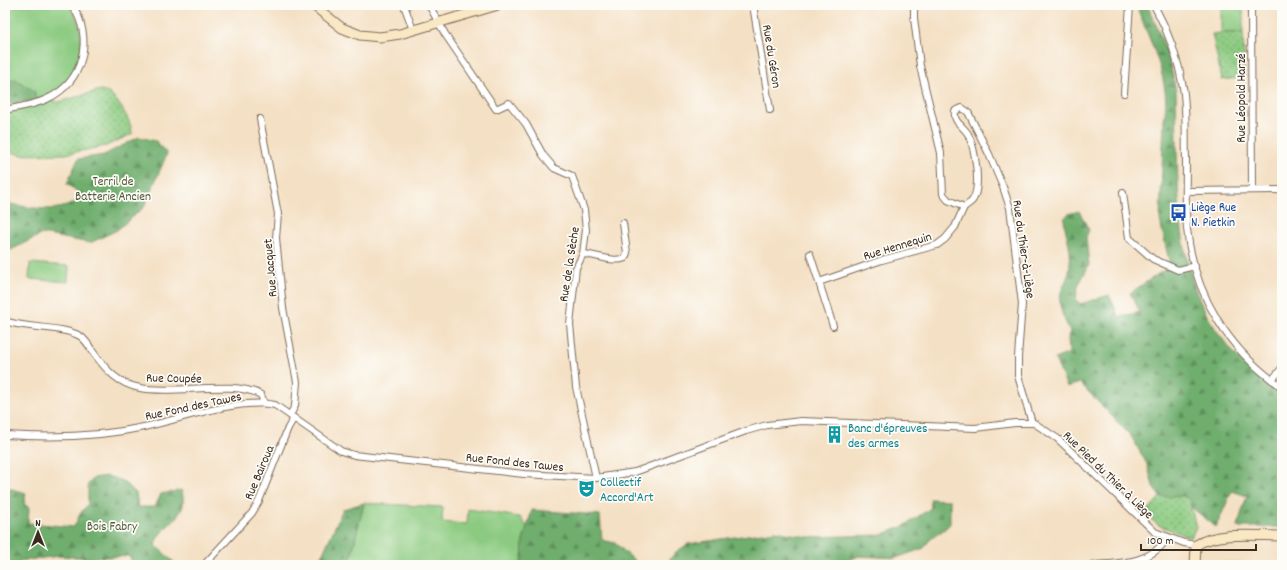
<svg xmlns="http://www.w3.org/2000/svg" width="1287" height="570" font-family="Dekko,sans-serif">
<defs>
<pattern id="forest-firs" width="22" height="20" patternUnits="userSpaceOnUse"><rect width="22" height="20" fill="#70ae6e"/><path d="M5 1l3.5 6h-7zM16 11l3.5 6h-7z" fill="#5d8e5a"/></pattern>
<pattern id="park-dots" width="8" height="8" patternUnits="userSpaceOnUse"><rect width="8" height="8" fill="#8bca80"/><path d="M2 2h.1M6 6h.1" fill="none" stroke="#73a468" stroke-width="1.8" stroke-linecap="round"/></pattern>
</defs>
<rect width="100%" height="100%" fill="#fdfcf7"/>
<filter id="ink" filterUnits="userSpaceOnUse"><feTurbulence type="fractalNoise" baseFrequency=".025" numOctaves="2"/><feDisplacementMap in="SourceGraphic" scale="8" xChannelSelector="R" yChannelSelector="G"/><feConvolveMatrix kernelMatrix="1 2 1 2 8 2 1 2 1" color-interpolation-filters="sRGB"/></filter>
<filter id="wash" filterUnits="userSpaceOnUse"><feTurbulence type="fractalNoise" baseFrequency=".012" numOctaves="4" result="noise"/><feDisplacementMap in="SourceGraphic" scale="16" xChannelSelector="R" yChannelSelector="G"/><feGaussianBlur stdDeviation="0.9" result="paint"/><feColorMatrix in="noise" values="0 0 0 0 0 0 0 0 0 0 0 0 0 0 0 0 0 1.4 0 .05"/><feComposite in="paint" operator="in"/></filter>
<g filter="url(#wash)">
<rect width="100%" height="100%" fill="#f4e0c4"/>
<rect fill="#cbbfd5" x="1204" y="562" width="78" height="3"/>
<g fill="#8bca80" stroke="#637a4f">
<path d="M 5,5 L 69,5 C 94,39 79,90 36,100 L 34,91 L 15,79 L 5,82 Z"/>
<rect x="1221" y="5" width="22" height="28"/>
<polygon points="30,263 69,266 68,282 29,279"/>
<polygon points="364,503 443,507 442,522 467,524 468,509 520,517 528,528 523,541 522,563 515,565 349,565"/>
</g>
<g fill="url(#forest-firs)" stroke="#566c46">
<path d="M 1147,5 C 1161,34 1170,59 1176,91 C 1178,156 1174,232 1197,294 C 1204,312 1216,331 1228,346 C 1239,361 1267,384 1282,395 L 1282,527 L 1237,527 L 1247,496 L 1232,491 L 1216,527 L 1191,507 L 1189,499 L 1183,496 L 1160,497 L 1153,486 L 1147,464 L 1131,436 L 1080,383 L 1067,387 L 1055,359 L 1069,353 L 1068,337 L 1070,331 C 1064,319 1057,306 1061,292 C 1065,282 1070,274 1070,263 C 1072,248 1065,234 1064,219 L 1068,214 L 1079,211 L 1089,230 L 1086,237 L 1089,265 L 1078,286 L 1076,299 L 1080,304 L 1109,295 L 1119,317 L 1140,312 L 1130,293 L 1170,266 L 1160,220 L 1164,120 C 1172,83 1151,44 1138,10 Z"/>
<polygon points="15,79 34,91 36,100 5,105 5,82"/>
<path d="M 139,137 L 156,141 L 167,154 L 144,207 L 117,230 L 90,243 L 42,234 L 9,251 L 5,251 L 5,203 C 29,207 55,215 77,201 L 78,192 L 67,184 L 78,159 L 104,155 Z"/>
<path d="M 107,476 L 121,480 L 136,493 L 138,507 L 155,507 L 161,494 L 181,490 C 193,517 159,524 155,545 L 176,564 L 175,565 L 133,565 L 129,556 L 87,558 L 59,556 L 19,561 L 18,565 L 5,565 L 5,487 L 26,493 L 24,504 L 29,508 L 28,523 L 74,527 L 80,514 L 88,504 L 88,484 L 94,478 Z"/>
<path d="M 930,499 L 950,500 L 950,524 C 942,533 929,537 924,548 L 896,558 L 859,556 L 837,565 L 665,565 L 676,552 L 688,544 L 775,531 L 808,537 L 881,535 L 904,526 L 931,508 Z"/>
<polygon points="364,503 349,565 314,565 320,560 343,509"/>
<polygon points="532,510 600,515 602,540 615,543 636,562 654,565 515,565 522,563 523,541"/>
</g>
<g fill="url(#park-dots)" stroke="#637a4f">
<polygon points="1221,33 1243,33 1245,77 1222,80 1212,34"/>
<path d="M 100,90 C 113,89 133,122 132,134 L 106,146 L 66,154 L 22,155 L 5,151 L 5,111 L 50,100 L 59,102 Z"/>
<polygon points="1183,496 1189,499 1196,527 1191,538 1158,525 1145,514 1160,497"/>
</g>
</g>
<g filter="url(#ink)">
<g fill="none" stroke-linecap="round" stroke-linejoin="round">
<defs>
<g id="street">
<polyline points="404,5 413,30"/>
<polyline points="429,5 445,34 496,109 509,103 526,124 543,155 554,168 572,176 584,210 586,230 583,254 576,268 570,324 576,387 596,478"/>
<polyline points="753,5 770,110"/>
<path d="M 914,5 L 914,18 L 920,66 L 941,153 L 943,194 L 948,200 L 964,207 C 967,205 970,203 972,201 C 982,188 975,148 968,134 C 963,125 953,123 955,111 L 962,108 L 968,112 L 989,154 L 1003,187 L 1010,208 L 1022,304 L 1018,357 L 1018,376 L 1032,423"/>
<path d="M 1154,5 C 1168,31 1178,58 1183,87 C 1187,111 1185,136 1186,160 C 1186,183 1185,206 1187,229 C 1194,295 1228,350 1282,387"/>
<polyline points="1251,5 1252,190"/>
<polyline points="1124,93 1130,5"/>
<path d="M 5,110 C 19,107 34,105 47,99 C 84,82 94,38 72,5"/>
<polyline points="260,119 278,214 276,238 283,308 297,382 295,406 290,415"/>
<polyline points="1186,191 1282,190"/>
<polyline points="1123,193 1129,238 1153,259 1178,270 1195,266"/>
<path d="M 583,254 C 596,255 614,263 625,258 L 627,253 L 623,223"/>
<polyline points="810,254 833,326"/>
<polyline points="819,282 882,260 937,245 945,239 955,227 964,207"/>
<path d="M 5,321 C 27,329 62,326 80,336 C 85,339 90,347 93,352 C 106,370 118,384 140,388 C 176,395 232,379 261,395 L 264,403"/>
<polyline points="1272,380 1282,368"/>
<path d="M 5,435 C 51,438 99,437 144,427 C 182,419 237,398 275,405 L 341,451 L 354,455 L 524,474 L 596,478 L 635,472 L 746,431 L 767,425 L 801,421 L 975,428 L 1015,423 L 1034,423 L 1058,439 L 1155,532 L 1184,543 L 1196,545"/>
<polyline points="204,565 252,513 259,501 288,428 294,418"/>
<path d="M 1092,565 C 1120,563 1152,564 1168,537"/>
</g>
<g id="secondary">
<polyline points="313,5 342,28 360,35 380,37 400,34 498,5"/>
<path d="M 1195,565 L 1196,545 C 1220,531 1254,536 1282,536"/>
</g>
</defs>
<use href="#street" stroke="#7c6a58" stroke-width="8"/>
<use href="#secondary" stroke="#7c6a58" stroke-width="11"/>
<use href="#street" stroke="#fff" stroke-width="6"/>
<use href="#secondary" stroke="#fae7c3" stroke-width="9"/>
</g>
</g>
<defs>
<symbol id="bus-bare" viewBox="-9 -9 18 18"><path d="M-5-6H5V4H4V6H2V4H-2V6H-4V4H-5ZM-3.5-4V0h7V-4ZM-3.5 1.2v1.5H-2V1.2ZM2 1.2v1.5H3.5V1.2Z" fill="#1a4fb4" stroke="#fdfcf7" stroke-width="2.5" paint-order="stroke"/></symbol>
<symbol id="building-bare" viewBox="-9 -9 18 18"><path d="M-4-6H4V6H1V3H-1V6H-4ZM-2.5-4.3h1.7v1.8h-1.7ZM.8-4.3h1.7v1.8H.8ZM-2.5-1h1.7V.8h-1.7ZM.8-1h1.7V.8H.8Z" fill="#0f9aa8" stroke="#fdfcf7" stroke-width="2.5" paint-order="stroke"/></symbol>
<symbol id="theatre-bare" viewBox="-9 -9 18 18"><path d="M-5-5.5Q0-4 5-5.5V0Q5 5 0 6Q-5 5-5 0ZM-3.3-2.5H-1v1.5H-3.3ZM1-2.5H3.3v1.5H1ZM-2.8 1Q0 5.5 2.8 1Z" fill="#0f9aa8" stroke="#fdfcf7" stroke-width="2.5" paint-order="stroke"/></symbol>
</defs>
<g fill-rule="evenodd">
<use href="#bus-bare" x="1166" y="200" width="25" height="25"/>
<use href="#building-bare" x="822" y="422" width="25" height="25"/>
<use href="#theatre-bare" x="574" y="476" width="25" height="25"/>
</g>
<g text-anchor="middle" stroke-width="3.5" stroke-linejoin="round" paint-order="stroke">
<g font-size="13" fill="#3b2a1e" stroke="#fdfcf7">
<text transform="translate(773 56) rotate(81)" y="5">Rue du Géron</text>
<text transform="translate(1240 98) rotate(-90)" y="5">Rue Léopold Harzé</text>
<text transform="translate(897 245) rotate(-17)" y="5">Rue Hennequin</text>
<text transform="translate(1025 249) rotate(82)" y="5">Rue du Thier-à-Liège</text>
<text transform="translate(568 264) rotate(-81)" y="5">Rue de la Sèche</text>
<text transform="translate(269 268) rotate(-95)" y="5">Rue Jacquet</text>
<text transform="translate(174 377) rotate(1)" y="5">Rue Coupée</text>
<text transform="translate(193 405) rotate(-12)" y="5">Rue Fond des Tawes</text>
<text transform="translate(515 461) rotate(6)" y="5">Rue Fond des Tawes</text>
<text transform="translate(258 472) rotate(-67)" y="5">Rue Bairoua</text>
<text transform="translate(1109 474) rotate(44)" y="5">Rue Pied du Thier à Liège</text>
</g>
<g font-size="13" fill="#535a3b" stroke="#fdfcf7">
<text x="113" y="185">Terril de<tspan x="113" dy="15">Batterie Ancien</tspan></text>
<text x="112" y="530">Bois Fabry</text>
</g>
<g font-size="13" fill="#164399" stroke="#fdfcf7" text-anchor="start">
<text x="1191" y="211">Liège Rue<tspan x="1191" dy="15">N. Pietkin</tspan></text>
</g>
<g font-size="13" fill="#0d838f" stroke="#fdfcf7" text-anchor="start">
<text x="848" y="432">Banc d'épreuves<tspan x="848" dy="15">des armes</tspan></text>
<text x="600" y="486">Collectif<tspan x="600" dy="15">Accord'Art</tspan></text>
</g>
</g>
<rect width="1287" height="570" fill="none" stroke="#fdfcf7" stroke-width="20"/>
<g transform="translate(38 532)" stroke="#fdfcf7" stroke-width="3" paint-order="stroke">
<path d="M0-3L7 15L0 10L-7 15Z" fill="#3b2a1e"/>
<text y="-6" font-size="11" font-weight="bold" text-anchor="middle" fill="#3b2a1e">N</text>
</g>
<path d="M1141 544v6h115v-6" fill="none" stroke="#3b2a1e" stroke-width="2"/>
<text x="1147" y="544" font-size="12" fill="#3b2a1e" stroke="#fdfcf7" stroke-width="3" paint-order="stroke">100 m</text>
</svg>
